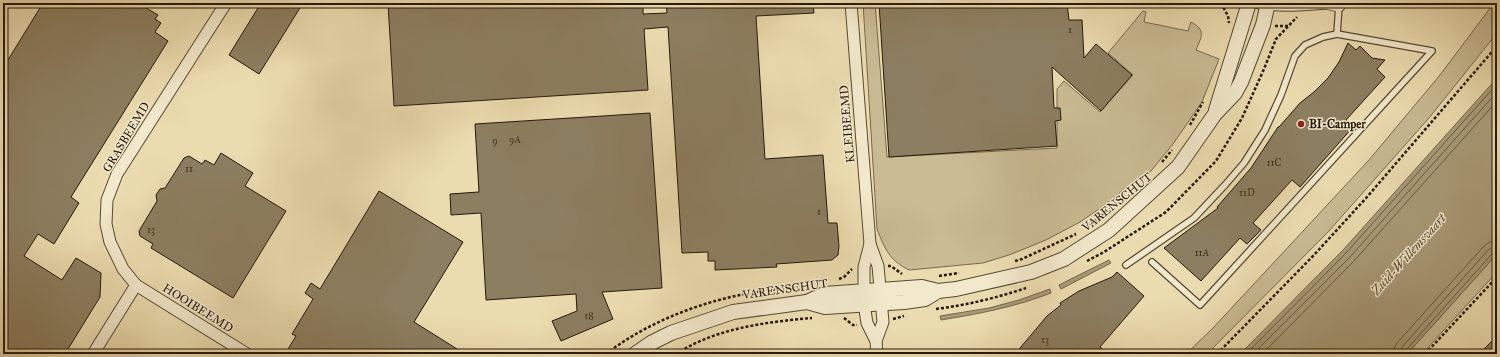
<svg xmlns="http://www.w3.org/2000/svg" width="1500" height="357" font-family="'IM FELL Great Primer',serif">
<rect width="100%" height="100%" fill="#ebdcaf"/>
<filter id="stains"><feTurbulence type="fractalNoise" baseFrequency=".005" numOctaves="4"/><feColorMatrix values="0 0 0 0 .2 0 0 0 0 .09 0 0 0 0 .02 0 0 0 .5 -.17"/></filter>
<radialGradient id="worn" r=".72"><stop offset=".6" stop-color="#630" stop-opacity="0"/><stop offset="1" stop-color="#630" stop-opacity=".3"/></radialGradient>
<g fill="#c9bb93" stroke="#776a4e">
<path d="M 863,3 L 875,3 L 887,157 L 1057,148 L 1057,89 L 1064,81 L 1100,112 L 1133,75 L 1108,53 L 1143,11 L 1146,12 L 1144,22 L 1188,31 L 1191,22 C 1206,30 1202,36 1196,50 L 1219,59 L 1202,102 L 1173,144 L 1151,171 L 1124,189 L 1105,205 L 1080,222 L 1046,240 L 1009,255 L 983,263 L 909,270 C 889,260 885,249 877,229 Z"/>
<polygon points="1494,3 1497,3 1497,33 1429,118 1328,232 1207,354 1186,354 1213,328 1369,160 1440,75"/>
<polygon points="1497,254 1497,272 1422,354 1407,354"/>
</g>
<g fill="#a89a77" stroke="#74664b">
<polygon points="1497,78 1497,254 1407,354 1240,354 1343,250"/>
<polygon points="1109,260 1111,263 1061,289 1059,285"/>
<path d="M 1050,289 L 1051,293 C 1015,307 978,314 941,320 L 940,316 L 989,308 L 1019,300 Z"/>
</g>
<g fill="none" stroke-linecap="round" stroke-linejoin="round">
<g stroke="#665a40" stroke-width="1">
<polyline points="1246,354 1346,253 1497,84"/>
<polyline points="1253,354 1350,257 1497,92"/>
<polyline points="1262,354 1354,261 1497,101"/>
<polyline points="1394,354 1394,348 1397,343 1484,246 1490,242 1497,241"/>
<polyline points="1400,354 1402,347 1488,250 1492,248 1497,247"/>
<polyline points="1405,354 1406,350 1492,254 1497,252"/>
</g>
</g>
<g fill="#8c7e60" stroke="#25190a">
<polygon points="43,3 138,3 158,15 155,19 161,23 155,32 168,41 71,197 79,203 54,244 38,234 24,256 62,280 76,258 101,273 100,297 65,354 3,354 3,68"/>
<polygon points="261,3 303,3 259,74 229,55"/>
<polygon points="388,3 643,3 643,14 667,13 666,3 813,3 814,13 756,16 765,159 823,155 828,223 837,223 839,246 838,255 832,260 776,264 777,267 715,270 715,261 708,261 708,252 682,253 668,27 644,29 648,90 394,106"/>
<polygon points="879,3 1067,3 1069,20 1082,20 1084,58 1096,44 1132,75 1101,111 1052,67 1054,108 1060,108 1061,120 1055,121 1057,146 889,157"/>
<polygon points="1348,43 1356,50 1360,46 1372,58 1385,60 1377,69 1385,77 1346,120 1353,127 1300,187 1292,180 1253,223 1261,230 1247,244 1240,238 1201,281 1164,248 1218,208 1217,207 1251,168 1278,127 1279,127 1300,103 1314,92 1328,78 1339,62"/>
<polygon points="650,113 662,288 602,292 613,319 561,341 552,321 577,311 576,294 486,300 481,213 451,215 450,194 479,192 475,124"/>
<polygon points="221,153 253,173 245,186 286,211 233,298 151,248 153,244 140,236 139,231 157,201 156,195 160,189 165,188 184,158 189,156 202,164 205,160 214,165"/>
<polygon points="379,191 463,242 414,322 465,354 285,354 296,336 292,334 313,299 305,293 311,283 320,289"/>
<polygon points="1117,272 1144,296 1100,347 1108,354 1015,354 1047,316 1061,305 1060,303 1079,291 1112,277"/>
<polygon points="1497,336 1497,354 1479,354"/>
</g>
<g fill="none" stroke-linecap="round" stroke-linejoin="round">
<defs>
<g id="service">
<polyline points="1337,34 1339,5"/>
<polyline points="1126,265 1194,218 1225,185 1244,163 1265,130 1281,95 1295,56 1305,45 1323,37 1337,34 1432,51 1200,305 1152,262"/>
</g>
<g id="minor">
<polyline points="851,3 870,244 878,266 883,322 876,341"/>
<path d="M 1259,3 C 1281,7 1303,5 1325,3"/>
<polyline points="1325,3 1339,6"/>
<polyline points="870,244 864,267 864,304 867,323 876,341 877,354"/>
<polyline points="136,285 247,354"/>
<polyline points="93,354 136,285 123,269 110,242 106,224 107,200 117,174 226,3"/>
</g>
<g id="tertiary">
<polyline points="1216,110 1249,3"/>
<polyline points="807,302 824,294 922,287 938,291 956,289 1031,272 1064,259 1109,230 1178,167 1215,114 1235,93 1241,82 1263,25 1268,3"/>
<polyline points="635,354 651,343 671,333 733,312 807,302 825,307 904,302 925,299 938,291"/>
</g>
</defs>
<use href="#service" stroke="#564a33" stroke-width="8"/>
<use href="#minor" stroke="#564a33" stroke-width="13"/>
<use href="#tertiary" stroke="#564a33" stroke-width="16"/>
<g stroke="#25190a" stroke-width="2.5" stroke-dasharray="3 2" stroke-linecap="butt">
<polyline points="1221,3 1228,16 1229,23"/>
<polyline points="1275,26 1288,26"/>
<polyline points="1190,125 1203,102"/>
<polyline points="1162,162 1172,150"/>
<polyline points="1090,225 1113,207"/>
<polyline points="1015,261 1022,259 1076,234"/>
<polyline points="1087,261 1104,252 1166,212 1216,161 1242,118 1264,69 1276,39 1297,17"/>
<polyline points="888,266 891,266 902,274"/>
<polyline points="939,276 959,273"/>
<polyline points="839,279 844,277 852,269"/>
<path d="M 936,309 C 967,305 996,298 1026,288"/>
<polyline points="844,318 853,325 857,325"/>
<polyline points="893,319 904,316"/>
<path d="M 606,354 C 643,325 695,304 740,295 C 762,290 785,289 807,286"/>
<path d="M 676,354 C 716,328 766,322 812,318"/>
<polyline points="1217,354 1314,255 1367,197 1497,46"/>
<polyline points="1425,354 1497,277"/>
</g>
<use href="#service" stroke="#f2e8cb" stroke-width="5.5"/>
<use href="#minor" stroke="#f2e8cb" stroke-width="11"/>
<use href="#tertiary" stroke="#f2e8cb" stroke-width="14"/>
</g>
<circle fill="#8f2418" stroke="#f2e8cb" stroke-width="1.5" cx="1301" cy="124" r="4"/>
<g text-anchor="middle" stroke-width="3" stroke-linejoin="round" paint-order="stroke">
<g font-size="10" fill="#3f3220">
<text x="1070" y="33">1</text>
<text x="515" y="143">9A</text>
<text x="495" y="144">9</text>
<text x="1274" y="166">11C</text>
<text x="189" y="172">11</text>
<text x="1247" y="196">11D</text>
<text x="819" y="215">1</text>
<text x="151" y="233">13</text>
<text x="1202" y="256">11A</text>
<text x="589" y="319">18</text>
<text x="1045" y="343">13</text>
</g>
<g font-size="12" fill="#25190a" stroke="#f2e8cb">
<text transform="translate(847 124) rotate(-95)" y="4">KLEIBEEMD</text>
<text transform="translate(126 137) rotate(-59)" y="4">GRASBEEMD</text>
<text transform="translate(1117 202) rotate(-39)" y="4">VARENSCHUT</text>
<text transform="translate(785 289) rotate(-8)" y="4">VARENSCHUT</text>
<text transform="translate(198 308) rotate(32)" y="4">HOOIBEEMD</text>
</g>
<g font-size="12" font-weight="bold" fill="#25190a" stroke="#f2e8cb" text-anchor="start">
<text x="1309" y="128">BI-Camper</text>
</g>
<g font-size="13" font-style="italic" fill="#594d36" stroke="#f2e8cb">
<text transform="translate(1408 254) rotate(-48)" y="5">Zuid-Willemsvaart</text>
</g>
</g>
<rect width="1500" height="357" fill="none" stroke="#ebdcaf" stroke-width="16"/>
<rect x="4" y="4" width="1492" height="349" fill="none" stroke="#25190a" stroke-width="2"/>
<rect x="8" y="8" width="1484" height="341" fill="none" stroke="#25190a"/>
<rect width="100%" height="100%" filter="url(#stains)"/>
<rect width="100%" height="100%" fill="url(#worn)"/>
</svg>
